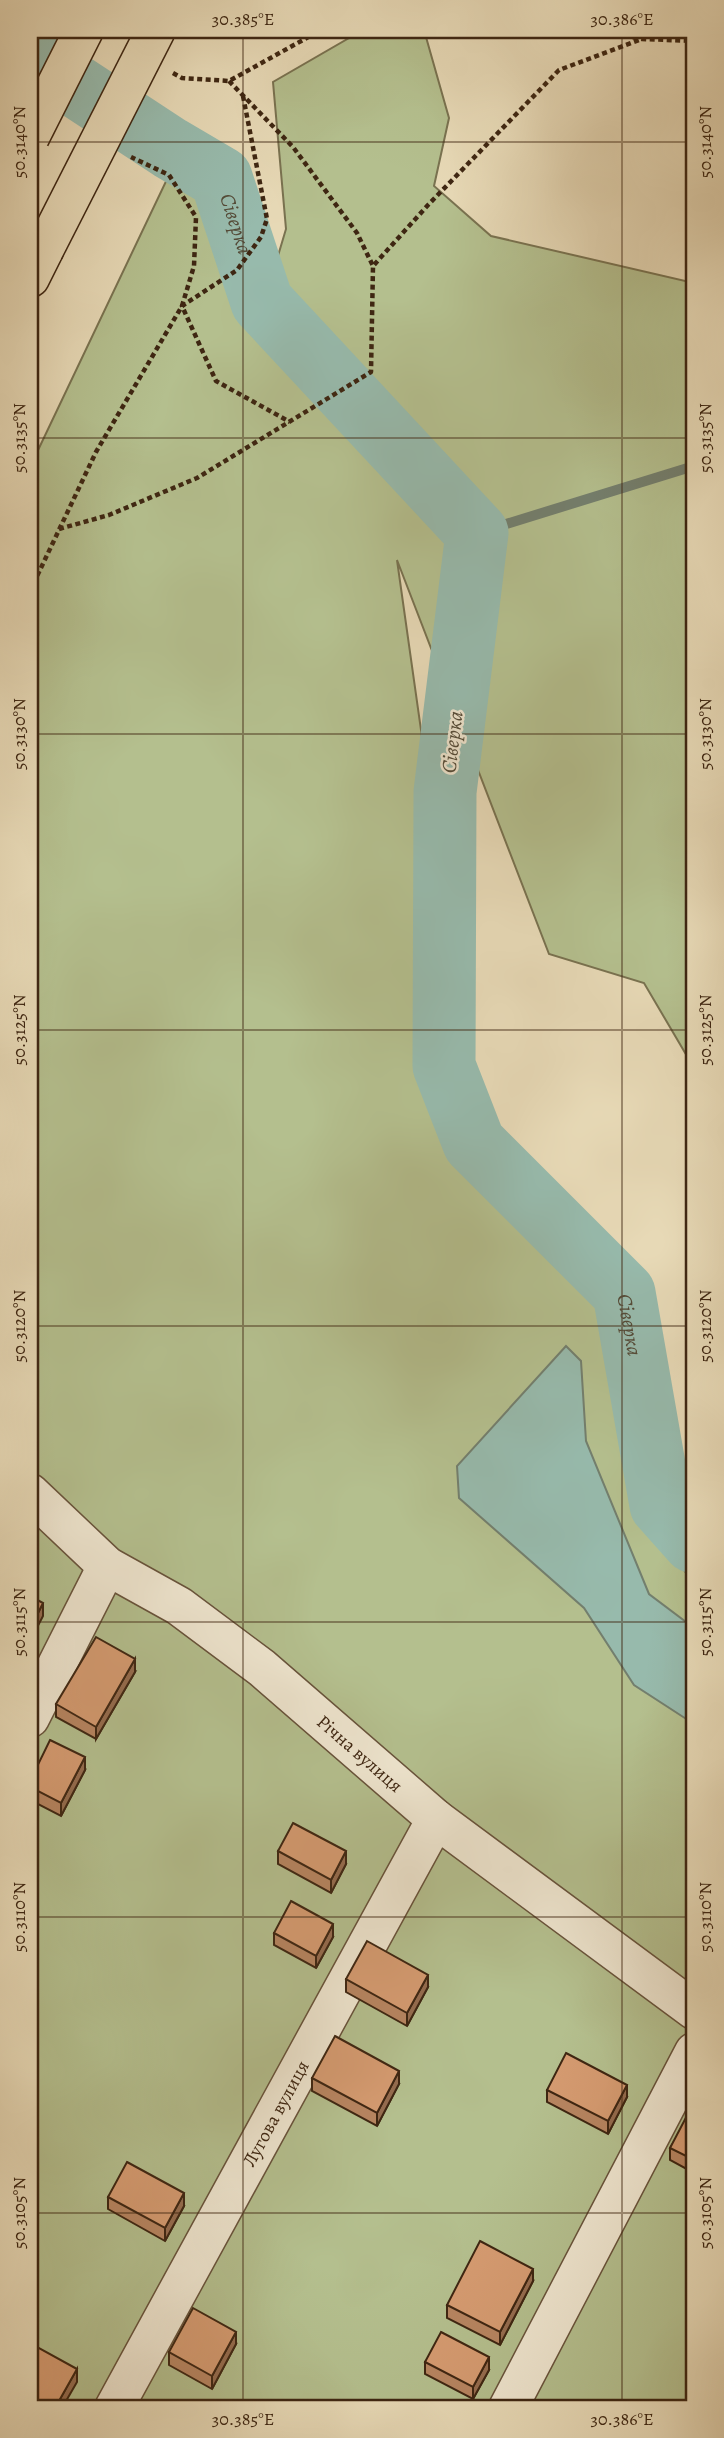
<svg xmlns="http://www.w3.org/2000/svg" width="724" height="2438" font-family="Alegreya,serif">
<rect width="100%" height="100%" fill="#e7d9b6"/>
<filter id="stains"><feTurbulence type="fractalNoise" baseFrequency=".00286" numOctaves="4"/><feColorMatrix values="0 0 0 0 .2 0 0 0 0 .09 0 0 0 0 .02 0 0 0 .5 -.17"/></filter>
<radialGradient id="worn" r=".72"><stop offset=".6" stop-color="#630" stop-opacity="0"/><stop offset="1" stop-color="#630" stop-opacity=".3"/></radialGradient>
<polygon fill="#b4bf8e" stroke="#797250" stroke-width="2" points="363,30 424,30 449,118 434,186 491,236 694,283 694,1068 644,983 549,954 397,560 422,737 422,1036 455,1147 597,1302 644,1519 694,1583 694,2408 30,2408 30,467 169,175 221,178 269,286 286,229 273,82"/>
<polygon fill="#97baac" stroke="#737f6e" stroke-width="2" points="566,1346 581,1361 586,1441 649,1594 694,1628 694,1724 634,1685 584,1608 459,1498 457,1466"/>
<g fill="none" stroke-linecap="round" stroke-linejoin="round">
<polyline stroke="#737f6e" stroke-width="10" points="477,533 694,466"/>
<path stroke="#97baac" stroke-width="63" id="s1" d="M 30,56 L 170,148 L 221,178 L 262,302 L 477,533 L 445,792 L 444,1066 L 474,1143 L 624,1293 L 661,1505 L 694,1542"/>
<defs>
<g id="minor">
<path id="s2" d="M 30,1493 L 107,1566 L 179,1606 L 262,1668 L 436,1819 L 694,2010"/>
<polyline points="30,1718 107,1566"/>
<path id="s3" d="M 114,2408 L 436,1819"/>
<polyline points="508,2408 694,2052"/>
</g>
<polyline id="highway" points="30,278 44,250"/>
</defs>
<use href="#minor" stroke="#68533b" stroke-width="41"/>
<use href="#highway" stroke="#3e2612" stroke-width="41"/>
<g stroke="#3e2612" stroke-width="4.5" stroke-dasharray="5 3.5" stroke-linecap="butt">
<polyline points="591,30 642,39 694,41"/>
<polyline points="173,73 182,78 229,81 321,30"/>
<polyline points="229,81 293,147 357,233 373,266"/>
<polyline points="243,96 267,219 261,237 237,270 182,306 216,381 290,422"/>
<polyline points="59,529 109,515 197,478 371,372 373,266 428,205 559,70 642,39"/>
<polyline points="30,591 96,452 182,306 194,266 196,217 169,175 131,157"/>
</g>
<use href="#minor" stroke="#efe6d0" stroke-width="38"/>
<use href="#highway" stroke="#e7d9b6" stroke-width="38"/>
<defs>
<g id="highway-bridge">
<polyline points="30,137 84,30"/>
<polyline points="44,250 156,30"/>
</g>
</defs>
<use href="#highway-bridge" stroke="#3e2612" stroke-width="41" stroke-linecap="butt"/>
<use href="#highway-bridge" stroke="#e7d9b6" stroke-width="38"/>
</g>
<g fill="#b78561" stroke="#3e2612" stroke-width="2">
<polygon points="135,1672 96,1739 56,1717 56,1704"/>
<polygon points="85,1770 61,1816 30,1800 30,1781"/>
<polygon points="278,1851 346,1864 331,1893 278,1864"/>
<polygon points="274,1933 333,1937 316,1968 274,1945"/>
<polygon points="346,1979 428,1987 407,2026 346,1992"/>
<polygon points="312,2078 399,2084 377,2126 312,2091"/>
<polygon points="547,2090 627,2097 608,2134 547,2102"/>
<polygon points="694,2110 694,2173 670,2160 670,2148"/>
<polygon points="108,2197 184,2206 165,2241 108,2209"/>
<polygon points="533,2281 500,2345 447,2318 447,2305"/>
<polygon points="236,2344 212,2389 169,2365 169,2352"/>
<polygon points="425,2362 489,2370 473,2399 425,2374"/>
</g>
<g fill="#956c4f" stroke="#3e2612" stroke-width="2">
<polygon points="43,1603 43,1616 30,1641 30,1629"/>
<polygon points="135,1659 135,1672 96,1739 96,1727"/>
<polygon points="85,1757 85,1770 61,1816 61,1803"/>
<polygon points="346,1851 346,1864 331,1893 331,1880"/>
<polygon points="33,1877 33,1883 30,1891 30,1884"/>
<polygon points="333,1924 333,1937 316,1968 316,1956"/>
<polygon points="428,1975 428,1987 407,2026 407,2013"/>
<polygon points="399,2071 399,2084 377,2126 377,2113"/>
<polygon points="627,2085 627,2097 608,2134 608,2121"/>
<polygon points="184,2193 184,2206 165,2241 165,2228"/>
<polygon points="533,2269 533,2281 500,2345 500,2332"/>
<polygon points="236,2332 236,2344 212,2389 212,2376"/>
<polygon points="489,2357 489,2370 473,2399 473,2387"/>
<polygon points="77,2369 77,2382 62,2408 55,2408"/>
</g>
<g fill="#d59b71" stroke="#3e2612" stroke-width="2">
<polygon points="30,1596 43,1603 30,1629"/>
<polygon points="96,1637 135,1659 96,1727 56,1704"/>
<polygon points="50,1740 85,1757 61,1803 30,1787 30,1781"/>
<polygon points="293,1823 346,1851 331,1880 278,1851"/>
<polygon points="30,1875 33,1877 30,1884"/>
<polygon points="291,1901 333,1924 316,1956 274,1933"/>
<polygon points="367,1941 428,1975 407,2013 346,1979"/>
<polygon points="335,2036 399,2071 377,2113 312,2078"/>
<polygon points="566,2053 627,2085 608,2121 547,2090"/>
<polygon points="691,2108 694,2110 694,2160 670,2148"/>
<polygon points="127,2162 184,2193 165,2228 108,2197"/>
<polygon points="480,2241 533,2269 500,2332 447,2305"/>
<polygon points="193,2308 236,2332 212,2376 169,2352"/>
<polygon points="441,2332 489,2357 473,2387 425,2362"/>
<polygon points="30,2343 77,2369 55,2408 30,2408"/>
<polygon points="538,2404 545,2408 536,2408"/>
</g>
<path fill="none" stroke="#3e2612" stroke-width="2" stroke-opacity="0.45" d="M 243,30 L 243,2408M 622,30 L 622,2408M 30,142 L 694,142M 30,438 L 694,438M 30,734 L 694,734M 30,1030 L 694,1030M 30,1326 L 694,1326M 30,1622 L 694,1622M 30,1917 L 694,1917M 30,2213 L 694,2213"/>
<g text-anchor="middle" stroke-width="5" stroke-linejoin="round" paint-order="stroke">
<g font-size="19" fill="#3e2612" stroke="#efe6d0">
<text dy="7" stroke="none"><textPath href="#s2" startOffset="422">Річна вулиця</textPath></text>
<text dy="7" stroke="none"><textPath href="#s3" startOffset="336">Лугова вулиця</textPath></text>
</g>
<g font-size="21" font-style="italic" fill="#544b38" stroke="#efe6d0">
<text dy="7" stroke="none"><textPath href="#s1" startOffset="275">Сіверка</textPath></text>
<text transform="translate(452 742) rotate(-83)" y="7">Сіверка</text>
<text dy="7" stroke="none"><textPath href="#s1" startOffset="1535">Сіверка</textPath></text>
</g>
</g>
<rect width="724" height="2438" fill="none" stroke="#e7d9b6" stroke-width="77"/>
<rect x="38" y="38" width="648" height="2362" fill="none" stroke="#3e2612" stroke-width="2.5"/>
<g font-size="18" text-anchor="middle" fill="#3e2612">
<text x="243" y="25">30.385°E</text>
<text x="622" y="25">30.386°E</text>
<text transform="translate(19 142) rotate(-90)" y="6">50.3140°N</text>
<text transform="translate(705 142) rotate(-90)" y="6">50.3140°N</text>
<text transform="translate(19 438) rotate(-90)" y="6">50.3135°N</text>
<text transform="translate(705 438) rotate(-90)" y="6">50.3135°N</text>
<text transform="translate(19 734) rotate(-90)" y="6">50.3130°N</text>
<text transform="translate(705 734) rotate(-90)" y="6">50.3130°N</text>
<text transform="translate(19 1030) rotate(-90)" y="6">50.3125°N</text>
<text transform="translate(705 1030) rotate(-90)" y="6">50.3125°N</text>
<text transform="translate(19 1326) rotate(-90)" y="6">50.3120°N</text>
<text transform="translate(705 1326) rotate(-90)" y="6">50.3120°N</text>
<text transform="translate(19 1622) rotate(-90)" y="6">50.3115°N</text>
<text transform="translate(705 1622) rotate(-90)" y="6">50.3115°N</text>
<text transform="translate(19 1917) rotate(-90)" y="6">50.3110°N</text>
<text transform="translate(705 1917) rotate(-90)" y="6">50.3110°N</text>
<text transform="translate(19 2213) rotate(-90)" y="6">50.3105°N</text>
<text transform="translate(705 2213) rotate(-90)" y="6">50.3105°N</text>
<text x="243" y="2425">30.385°E</text>
<text x="622" y="2425">30.386°E</text>
</g>
<rect width="100%" height="100%" filter="url(#stains)"/>
<rect width="100%" height="100%" fill="url(#worn)"/>
</svg>
